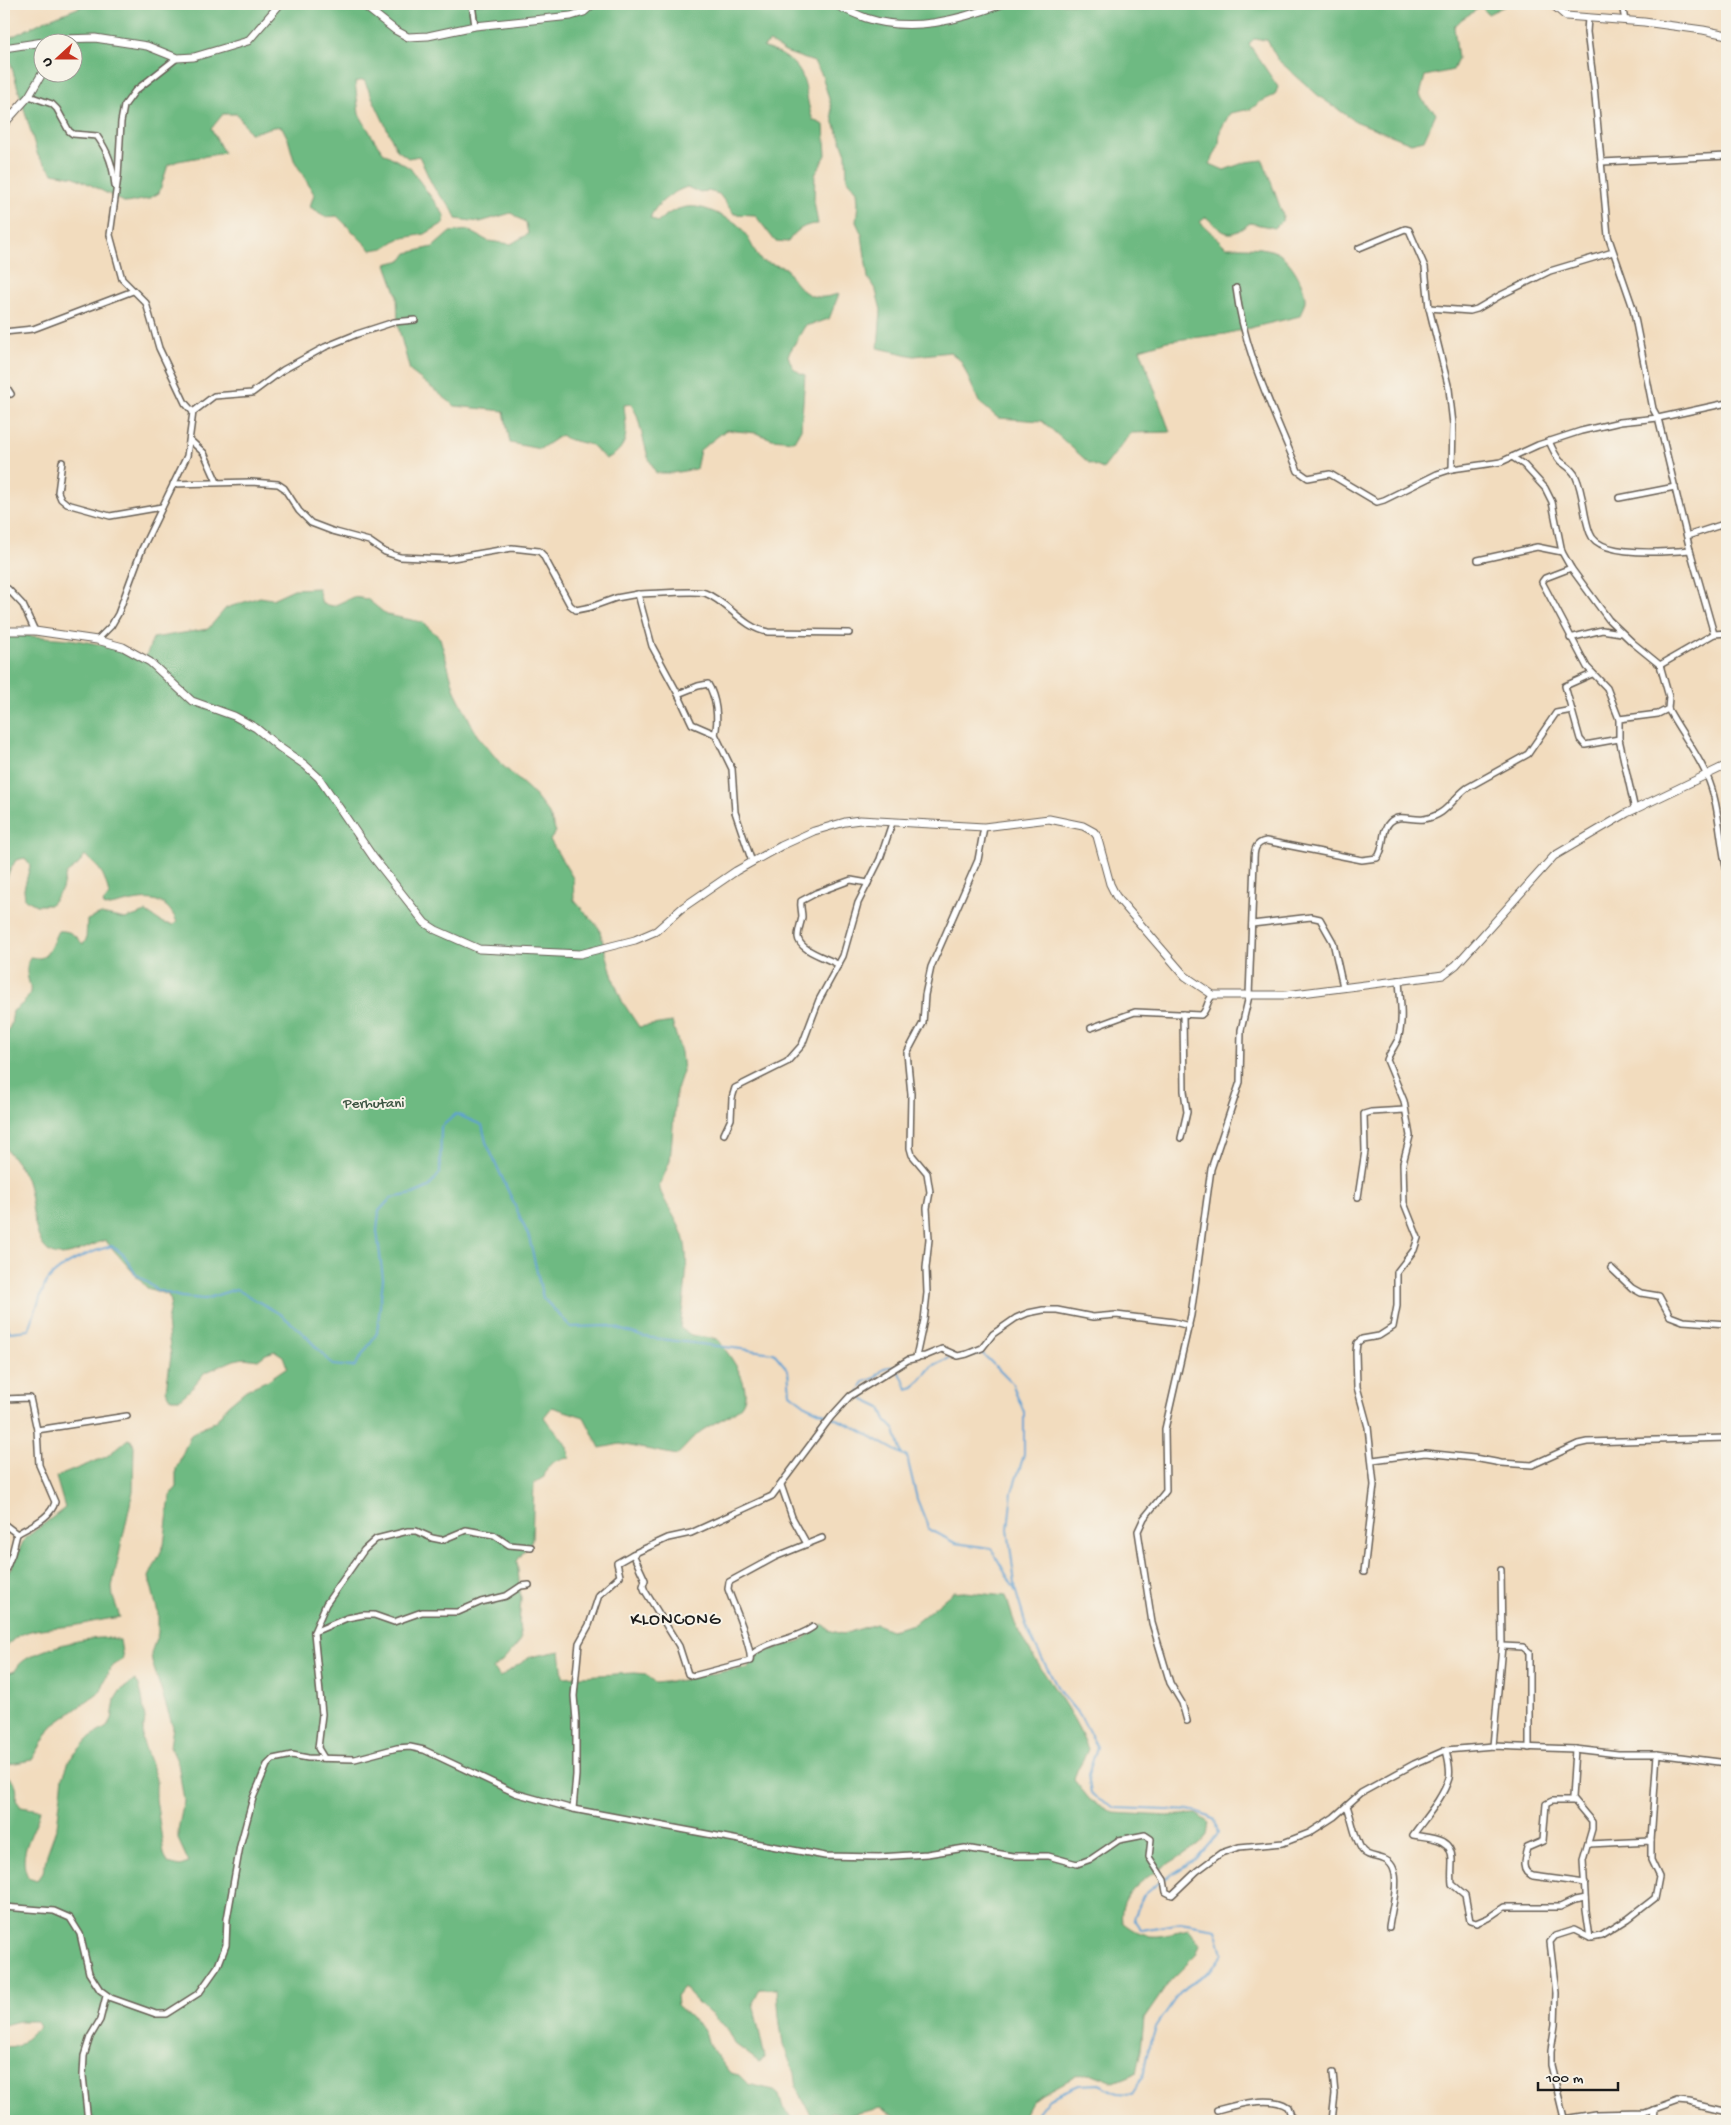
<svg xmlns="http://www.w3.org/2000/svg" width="1731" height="2125" font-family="'Gochi Hand',sans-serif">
<rect width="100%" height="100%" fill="#f7f3e8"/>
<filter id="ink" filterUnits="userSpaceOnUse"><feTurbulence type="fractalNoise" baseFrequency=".02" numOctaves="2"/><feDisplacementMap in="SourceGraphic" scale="10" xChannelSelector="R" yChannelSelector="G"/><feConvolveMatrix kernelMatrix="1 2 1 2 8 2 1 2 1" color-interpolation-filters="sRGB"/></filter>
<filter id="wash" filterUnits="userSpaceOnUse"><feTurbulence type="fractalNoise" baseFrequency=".0096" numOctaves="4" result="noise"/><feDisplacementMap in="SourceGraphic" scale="20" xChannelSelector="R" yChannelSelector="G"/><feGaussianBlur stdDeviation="1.12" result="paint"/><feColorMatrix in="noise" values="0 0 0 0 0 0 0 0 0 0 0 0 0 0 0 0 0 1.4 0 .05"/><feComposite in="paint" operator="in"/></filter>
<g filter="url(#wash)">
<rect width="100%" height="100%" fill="#f2dcbe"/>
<g fill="#6eba82" stroke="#456b4f" fill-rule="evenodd">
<path d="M 88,4 L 1509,4 L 1488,14 L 1481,7 L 1462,19 L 1454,27 L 1458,59 L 1453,70 L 1425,76 L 1420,95 L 1425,104 L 1436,113 L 1424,140 L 1411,143 L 1355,121 L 1320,97 L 1278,60 L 1267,40 L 1254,39 L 1249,44 L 1278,87 L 1275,95 L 1260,102 L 1251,109 L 1230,113 L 1220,131 L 1219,145 L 1210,164 L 1224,170 L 1246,162 L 1263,160 L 1283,215 L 1282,221 L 1275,228 L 1250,223 C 1228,240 1225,234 1206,217 L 1200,222 L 1226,247 C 1239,247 1264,246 1276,252 C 1290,258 1306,286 1305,301 C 1304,306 1301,312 1300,316 L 1225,334 L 1167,341 L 1140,349 L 1170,432 L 1131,433 L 1103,469 L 1089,463 L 1042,421 L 998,418 L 979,402 L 961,361 L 950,352 L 914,356 L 878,348 L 881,310 L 876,291 L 868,278 L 862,235 L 856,222 L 858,203 L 857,191 L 847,179 L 846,154 L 833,120 L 831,106 L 822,75 L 814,62 L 785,52 L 770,42 L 763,47 C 769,50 776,51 782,55 C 812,73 802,91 813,120 L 824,125 L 826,155 L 815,175 L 814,201 L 818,224 C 804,224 795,231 788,242 L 775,241 L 755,215 L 734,214 L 719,194 L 708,191 L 698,192 L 687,187 C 674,191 655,204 650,218 L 657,222 C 681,202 698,203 724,217 C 728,219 734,221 738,225 C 748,234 753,250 761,261 L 786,268 C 792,280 804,297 819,297 C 825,298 833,295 839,294 L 829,319 L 805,326 L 788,355 C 791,366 794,371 805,375 L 801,429 L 794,441 L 772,439 L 756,433 L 726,430 L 700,450 L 696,469 L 672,473 L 656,473 L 648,457 L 637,415 L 631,404 L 624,405 C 626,429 632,447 606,459 L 591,445 L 567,439 L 561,435 L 540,449 L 510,443 L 504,411 L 455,406 L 410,371 L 398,326 L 397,295 L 386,264 L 402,260 L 407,253 L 433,247 L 450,232 L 468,230 L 488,241 L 511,244 L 528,234 L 526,223 L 511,213 L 480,222 L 456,219 C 450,200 442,202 433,186 C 428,177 424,166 419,156 L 408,158 L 397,150 L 364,80 L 355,82 L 359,114 L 375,141 L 384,153 L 410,168 L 445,216 L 444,223 L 425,234 L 398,239 L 384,248 L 371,250 L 337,216 L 326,217 L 310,207 L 314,194 L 294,160 L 288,139 L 282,127 C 271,125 262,132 250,133 L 237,114 L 223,114 L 211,129 L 224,153 L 178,161 L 168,165 L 159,193 L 148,199 L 126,203 L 75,177 L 53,173 L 38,156 L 12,68 L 5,40 L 44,21 ZM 42,42 L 72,42 L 72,72 L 42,72 Z"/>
<path d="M 318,588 L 322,604 L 333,606 L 353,597 L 367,599 L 387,615 L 422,622 L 440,638 L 455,691 L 477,735 L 501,764 L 531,791 L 549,814 L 556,832 L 550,840 L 573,878 L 574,900 L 599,928 L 614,981 L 622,1001 L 639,1027 L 672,1022 L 681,1052 L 683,1071 L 676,1092 L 670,1161 L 659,1187 C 665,1205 677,1218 683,1236 C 691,1261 683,1302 680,1328 L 691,1335 L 717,1339 C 728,1353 758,1390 739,1408 C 729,1417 717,1421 706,1428 C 695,1434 686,1447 677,1455 L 620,1444 L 600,1448 L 584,1417 L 552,1407 L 544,1417 C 554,1433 567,1438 570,1458 C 555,1460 548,1462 544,1477 L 534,1483 L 532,1540 L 517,1561 L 521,1599 L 519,1624 L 521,1640 L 503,1661 L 493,1669 L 500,1677 L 530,1657 L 560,1651 L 563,1677 L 635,1673 L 646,1674 L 655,1683 L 683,1680 L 730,1670 L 748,1668 L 760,1653 L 800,1641 L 823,1624 L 828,1630 L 843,1634 L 876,1624 L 891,1630 L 914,1624 L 954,1591 L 1006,1596 C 1010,1608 1013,1621 1019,1632 C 1040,1672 1072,1707 1088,1749 C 1083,1762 1077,1766 1074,1780 L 1090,1800 L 1113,1813 L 1168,1816 L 1196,1814 L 1209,1823 C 1208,1826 1208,1831 1207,1834 C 1189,1862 1115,1878 1122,1922 C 1148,1943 1159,1936 1189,1930 L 1200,1944 L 1196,1955 L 1170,1981 L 1144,2019 L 1141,2049 L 1136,2073 L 1114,2082 L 1090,2073 L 1078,2075 L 1032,2100 L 1021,2121 L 902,2121 L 881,2108 L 845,2116 L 833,2113 L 817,2120 L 810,2113 L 796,2087 L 794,2073 L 783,2044 L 779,2017 L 777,1989 L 760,1989 L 753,2003 L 765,2058 L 759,2062 L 735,2044 L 727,2028 L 698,2003 L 683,1987 L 676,1996 L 677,2005 L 705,2031 L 709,2045 L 730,2073 L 739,2075 L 748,2084 L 774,2090 L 779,2094 L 783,2108 L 795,2121 L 4,2121 L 4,2047 L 18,2046 L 40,2026 L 37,2021 L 19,2021 L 4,2025 L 4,1671 L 6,1674 L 15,1671 C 17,1668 19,1664 22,1662 C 39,1648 100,1632 120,1640 L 123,1659 L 115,1664 L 108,1672 L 101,1691 L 52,1726 L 32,1760 L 4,1765 L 6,1775 C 16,1781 18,1787 16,1800 L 21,1807 L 40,1810 C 35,1833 16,1853 28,1877 L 37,1880 L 43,1872 L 47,1854 L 57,1826 L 63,1777 L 70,1759 L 90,1737 L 107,1727 L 112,1719 L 115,1699 L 120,1691 L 135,1680 L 139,1685 L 142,1697 L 145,1719 L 142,1739 L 156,1779 L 156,1799 L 164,1854 L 168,1863 L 180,1866 L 189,1863 L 178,1839 L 178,1830 L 184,1801 L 178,1763 L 170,1746 L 173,1727 L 152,1662 L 151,1653 L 158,1633 L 158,1613 L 149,1577 L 164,1545 L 170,1496 L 176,1488 L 176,1469 L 190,1436 L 198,1429 L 216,1421 L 227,1406 L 246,1390 L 268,1380 L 287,1367 L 283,1356 L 275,1351 L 266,1354 L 258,1360 L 244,1358 L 234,1360 L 204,1373 L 191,1389 L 180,1399 L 171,1399 L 166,1390 L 171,1356 L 167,1322 L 171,1301 L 168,1295 L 147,1288 L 105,1240 C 91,1245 74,1255 60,1255 C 30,1255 35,1198 26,1179 C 21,1167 12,1156 4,1147 L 4,1039 L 11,1024 L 13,1011 C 47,988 18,984 30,957 C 33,957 35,958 38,958 C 49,959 53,939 58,931 C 71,930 74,935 83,944 L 86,940 L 87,920 L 101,914 L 125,919 L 146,912 L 163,923 L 173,925 L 177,922 C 162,887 135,902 105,907 L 103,903 L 109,895 C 107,886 105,876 99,869 C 95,864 89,860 85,855 L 78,865 L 66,874 L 62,889 L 50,905 L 36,905 L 25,899 L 24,889 L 30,866 L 25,858 L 16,860 L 9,872 L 4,887 L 4,634 L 70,639 L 121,648 L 144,661 L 153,638 L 208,629 L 226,608 L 260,597 L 272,599 L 294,589 Z"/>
<path d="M 128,1439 L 132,1441 L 134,1446 L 133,1491 L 112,1587 L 113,1597 L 120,1617 C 106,1619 92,1622 78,1625 C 50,1630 21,1624 4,1650 L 4,1577 L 9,1571 L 25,1538 L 65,1508 L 56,1477 L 106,1457 Z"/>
</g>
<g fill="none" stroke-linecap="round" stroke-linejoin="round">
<g stroke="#5ea0d2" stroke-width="2">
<path d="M 4,1320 L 10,1332 L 29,1330 C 34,1315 39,1299 45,1285 C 55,1266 92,1251 112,1246 L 124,1255 L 135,1273 L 157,1290 L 181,1297 L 205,1299 L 236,1289 L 280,1314 L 300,1330 L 333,1365 L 354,1367 L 377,1333 L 383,1279 L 377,1231 L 379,1211 L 391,1198 L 413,1194 L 429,1187 L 440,1173 L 441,1127 L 456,1114 L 482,1125 L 486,1142 L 529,1237 L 543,1298 L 571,1327 L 610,1326 L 644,1337 L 774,1353 L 788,1370 L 790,1393 L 807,1406 L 852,1426 L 907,1457 L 917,1499 L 929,1529 L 955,1543 L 991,1548 L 1016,1592"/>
<polyline points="961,1357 982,1353 1012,1383 1024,1412 1024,1455 1012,1492 1008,1529 1016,1592 1028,1632 1060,1692 1081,1717 1097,1747 1088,1775 1091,1794 1115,1808 1195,1811 1215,1820 1218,1834 1196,1859 1160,1882 1143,1896 1134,1918 1142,1930 1180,1923 1216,1929 1223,1953 1210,1972 1188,1984 1175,1999 1156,2027 1147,2054 1143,2077 1132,2094 1118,2093 1099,2084 1079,2085 1049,2098 1031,2121"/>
<polyline points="861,1387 864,1382 875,1378 884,1368 894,1366 903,1378 907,1389 914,1387 932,1366 954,1356"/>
<polyline points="860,1391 864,1400 881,1408 887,1422 895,1430 902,1454"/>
</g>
</g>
</g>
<g filter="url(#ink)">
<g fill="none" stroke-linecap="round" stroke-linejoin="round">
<defs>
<g id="street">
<polyline points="472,4 475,26"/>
<polyline points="1622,4 1625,21"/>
<polyline points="1588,18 1587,32 1594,86 1608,236 1633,308 1653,409 1658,418 1690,550 1714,634"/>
<path d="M 29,96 L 52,104 L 57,109 L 69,131 L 73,134 L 97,136 C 109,153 113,166 115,186"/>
<polyline points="1602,162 1727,156"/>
<polyline points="1359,248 1405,229 1409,230 1425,267 1429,308 1449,389 1453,424 1452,469"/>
<path d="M 1236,288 C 1244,353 1274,411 1298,471 L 1308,478 L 1330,474 L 1377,502 L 1384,500 L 1437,474 L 1452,469 L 1501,462 L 1538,445 L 1581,431 L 1620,422 L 1658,418 L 1727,403"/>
<polyline points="1429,308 1470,311 1477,309 1501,295 1550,271 1613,252"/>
<polyline points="4,332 33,329 133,291"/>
<polyline points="4,383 11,394"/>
<polyline points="193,412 214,396 252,393 283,370 325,347 357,334 394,322 415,320"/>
<polyline points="190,440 204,453 217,482"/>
<path d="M 1549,441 C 1552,448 1555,455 1560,461 C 1566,466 1573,469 1576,477 C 1584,495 1583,515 1590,533 C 1598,558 1668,552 1690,550"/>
<polyline points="1512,457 1524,465 1545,488 1552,502 1562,552 1571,568 1609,620 1633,643 1660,665 1669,697 1668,709 1658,714 1619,719 1619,739 1635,810"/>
<polyline points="62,462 58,492 61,499 67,504 110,516 162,507"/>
<polyline points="173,484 251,482 278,484 284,488 299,511 311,523 332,531 369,541 385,552 400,557 447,559 512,548 539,551 543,555 570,605 576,610 591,607 616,598 638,594 652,646 678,694 692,724 715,734 732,769 735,812 752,862"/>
<polyline points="1619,498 1675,487"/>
<polyline points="1687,536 1727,523"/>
<polyline points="1478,560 1537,547 1562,552"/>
<polyline points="1571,568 1545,578 1542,582 1587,667 1607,688 1619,719"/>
<polyline points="4,588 8,589 23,605 35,631"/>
<path d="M 638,594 C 651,594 696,590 705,593 C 728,602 743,628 768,632 L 849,633"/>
<polyline points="1570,638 1602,630 1621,633"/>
<polyline points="97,640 111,626 118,614 142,549 187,456 193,412 185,403 159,348 146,303 122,279 110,235 118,177 121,122 124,106 135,91 177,58"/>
<polyline points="1660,665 1714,634 1727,633"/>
<polyline points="1592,674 1565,686 1580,739 1585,745 1619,739"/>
<path d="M 678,694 L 698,686 L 708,684 C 716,697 719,719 715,734"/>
<path d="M 1668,709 C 1680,731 1697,753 1707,776 C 1720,805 1719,840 1727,871"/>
<polyline points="984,827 978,860 931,967 925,995 923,1023 907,1053 911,1094 910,1148 912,1155 927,1173 930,1192 927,1208 929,1239 926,1268 927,1293 924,1320 916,1357 925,1356 942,1349 958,1356 967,1354 982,1348 993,1334 1016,1318 1028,1313 1043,1310 1057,1310 1093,1317 1116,1315 1174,1322 1189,1326"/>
<polyline points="1252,924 1311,917 1320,919 1333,942 1343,987"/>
<path d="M 839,965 C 828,958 799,951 798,937 C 798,930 801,923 802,917 C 802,911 800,907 801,901 L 816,893 L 851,880 L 868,883"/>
<path d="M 1091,1028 L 1135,1012 L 1201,1015 C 1208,1010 1206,1001 1213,995"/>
<polyline points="724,1134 731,1119 732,1098 735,1088 787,1062 802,1045 819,1000 843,956 858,903 880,859 892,823"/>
<polyline points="1181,1138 1187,1112 1184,1091 1183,1014"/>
<polyline points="1358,1197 1365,1151 1364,1114 1371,1112 1405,1110"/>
<polyline points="1611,1268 1632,1288 1641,1293 1659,1296 1670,1316 1683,1321 1727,1324"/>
<path d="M 4,1399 L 30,1398 L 37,1430 L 39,1465 L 55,1502 C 51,1518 30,1526 17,1534 L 12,1554 L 4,1574"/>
<polyline points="37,1430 127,1416"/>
<polyline points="1373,1460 1425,1453 1474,1458 1501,1463 1532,1465 1578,1444 1587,1442 1727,1438"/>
<polyline points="781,1485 792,1517 807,1544"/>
<polyline points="4,1524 17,1534"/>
<polyline points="633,1554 668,1538 691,1533 772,1496 831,1417 850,1396 908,1360 917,1358"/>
<path d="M 1364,1572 L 1374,1485 L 1368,1427 L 1357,1387 L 1356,1352 L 1357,1343 L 1362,1339 L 1379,1336 L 1393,1327 L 1397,1306 L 1397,1272 L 1414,1250 L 1418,1238 L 1404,1203 L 1403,1163 L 1410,1136 L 1404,1101 L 1387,1060 C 1390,1052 1395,1046 1398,1039 C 1404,1020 1400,999 1399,980"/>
<polyline points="314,1632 347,1618 363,1615 374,1615 394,1622 422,1612 458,1612 481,1602 506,1596 521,1586 529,1585"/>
<polyline points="1502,1646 1523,1647 1529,1652 1529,1748"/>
<path d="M 751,1655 C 769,1639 794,1641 813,1627"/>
<path d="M 1187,1721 L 1182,1703 L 1170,1683 L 1152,1623 L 1138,1531 L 1144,1518 L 1166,1491 L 1165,1429 L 1191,1315 L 1211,1169 L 1240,1082 L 1241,1030 L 1249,996 L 1254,861 C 1254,850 1255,843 1266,841 L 1362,860 L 1377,858 C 1386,848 1380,831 1390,822 C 1399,813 1413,821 1424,819 C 1447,815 1450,801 1467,788 L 1528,754 L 1556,713 L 1572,710"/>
<polyline points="1493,1746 1502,1646 1501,1570"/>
<polyline points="1575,1749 1572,1798 1592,1822 1592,1829 1583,1860 1586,1910 1590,1938"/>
<path d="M 1446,1750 C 1448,1759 1451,1768 1449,1778 C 1443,1798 1425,1818 1413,1835 C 1430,1838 1452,1837 1452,1860 C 1452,1868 1451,1876 1452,1884 L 1465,1895 L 1470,1921 L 1476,1923 L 1488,1918 L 1504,1907 L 1560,1907 L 1575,1900 L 1585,1898"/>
<polyline points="324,1758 318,1748 322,1714 314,1632 326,1604 364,1550 376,1539 408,1531 416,1531 432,1538 442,1540 466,1530 494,1535 509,1545 531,1547"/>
<path d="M 1573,1801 L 1552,1801 L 1546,1804 L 1543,1841 L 1527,1848 C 1524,1859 1520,1872 1533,1876 L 1585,1883"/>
<path d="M 1347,1806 C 1352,1819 1354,1837 1362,1850 C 1367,1857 1376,1856 1383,1859 C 1406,1866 1391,1909 1389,1927"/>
<path d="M 573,1809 L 576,1775 L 576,1720 L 574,1696 L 579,1643 L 589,1625 L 599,1595 L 620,1576 L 617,1563 L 633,1554 L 645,1580 L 643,1586 L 645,1591 L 679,1646 L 688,1674 L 693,1676 L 750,1661 C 753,1648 733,1604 728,1589 L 729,1582 L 775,1557 L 822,1538"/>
<polyline points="1588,1844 1651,1841 1657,1754"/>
<polyline points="4,1907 54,1911 70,1918 80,1934 89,1973 100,1990 111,1998 156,2014 166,2014 199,1993 218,1966 226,1945 227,1919 240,1846 253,1798 267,1765 273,1759 292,1755 308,1758 355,1759 397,1748 410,1747 424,1750 515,1793 573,1809 825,1856 879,1857 927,1854 965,1848 1013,1856 1048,1856 1077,1864 1091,1859 1119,1840 1145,1835 1151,1839 1149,1857 1164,1880 1166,1892 1172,1895 1197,1871 1221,1853 1239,1847 1283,1843 1309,1833 1334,1817 1361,1793 1414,1764 1446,1750 1493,1746 1575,1749 1618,1754 1657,1754 1727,1763"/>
<path d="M 1217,2110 C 1235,2105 1271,2095 1288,2107 L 1293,2121"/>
<polyline points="1564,2118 1551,2065 1551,2051 1555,2025 1556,1993 1550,1942 1555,1936 1574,1930 1590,1938 1601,1936 1628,1919 1655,1898 1659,1877 1651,1860 1651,1841"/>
<polyline points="88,2121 83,2076 84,2056 90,2037 100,2020 106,1996"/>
<polyline points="1332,2121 1335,2094 1333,2073"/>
<polyline points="1551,2121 1595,2114 1644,2113 1677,2101 1689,2102 1727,2111"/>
<polyline points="1651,2121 1652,2110"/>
</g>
<g id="secondary">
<polyline points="362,4 395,30 408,37 428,36 475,26 571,16 584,12 593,4"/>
<path d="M 834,4 C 844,9 855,14 866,18 C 911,33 959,20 1002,4"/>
<polyline points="1552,4 1566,16 1644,22 1703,30 1727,35"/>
<polyline points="4,48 63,39 95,38 147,46 177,58 194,57 248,41 280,4"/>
<polyline points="4,124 29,96 43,72"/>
<polyline points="4,631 35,631 97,640 123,647 150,662 192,701 234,716 256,728 279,747 305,765 319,778 373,857 425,923 436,930 479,949 580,954 635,940 656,931 682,908 736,871 781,846 814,831 845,822 860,820 984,827 1049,819 1083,826 1094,832 1097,836 1110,884 1116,896 1185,976 1213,995 1286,995 1436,976 1443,975 1456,965 1554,856 1627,813 1727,765"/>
</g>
</defs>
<use href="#street" stroke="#675f55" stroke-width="8"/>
<use href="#secondary" stroke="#675f55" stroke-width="9"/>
<use href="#street" stroke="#fff" stroke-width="5"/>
<use href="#secondary" stroke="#fff" stroke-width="7"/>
</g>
</g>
<g text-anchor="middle" stroke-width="4" stroke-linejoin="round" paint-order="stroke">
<g font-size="15" fill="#3d5542" stroke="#f7f3e8">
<text x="374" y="1107">Perhutani</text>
</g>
<g font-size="18" letter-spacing="1" fill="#1c1c1c" stroke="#f7f3e8">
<text x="676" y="1624">KLONCONG</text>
</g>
</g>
<rect width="1731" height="2125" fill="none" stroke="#f7f3e8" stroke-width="20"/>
<g transform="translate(58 58) rotate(249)"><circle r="24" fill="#f7f3e8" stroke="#9f9d96"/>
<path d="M0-4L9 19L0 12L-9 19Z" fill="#c8321e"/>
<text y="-8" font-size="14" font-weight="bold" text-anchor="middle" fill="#1c1c1c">U</text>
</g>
<path d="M1538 2082v8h80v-8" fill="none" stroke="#1c1c1c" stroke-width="2.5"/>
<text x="1546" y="2082" font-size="15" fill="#1c1c1c" stroke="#f7f3e8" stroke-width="4" paint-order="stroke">100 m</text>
</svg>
